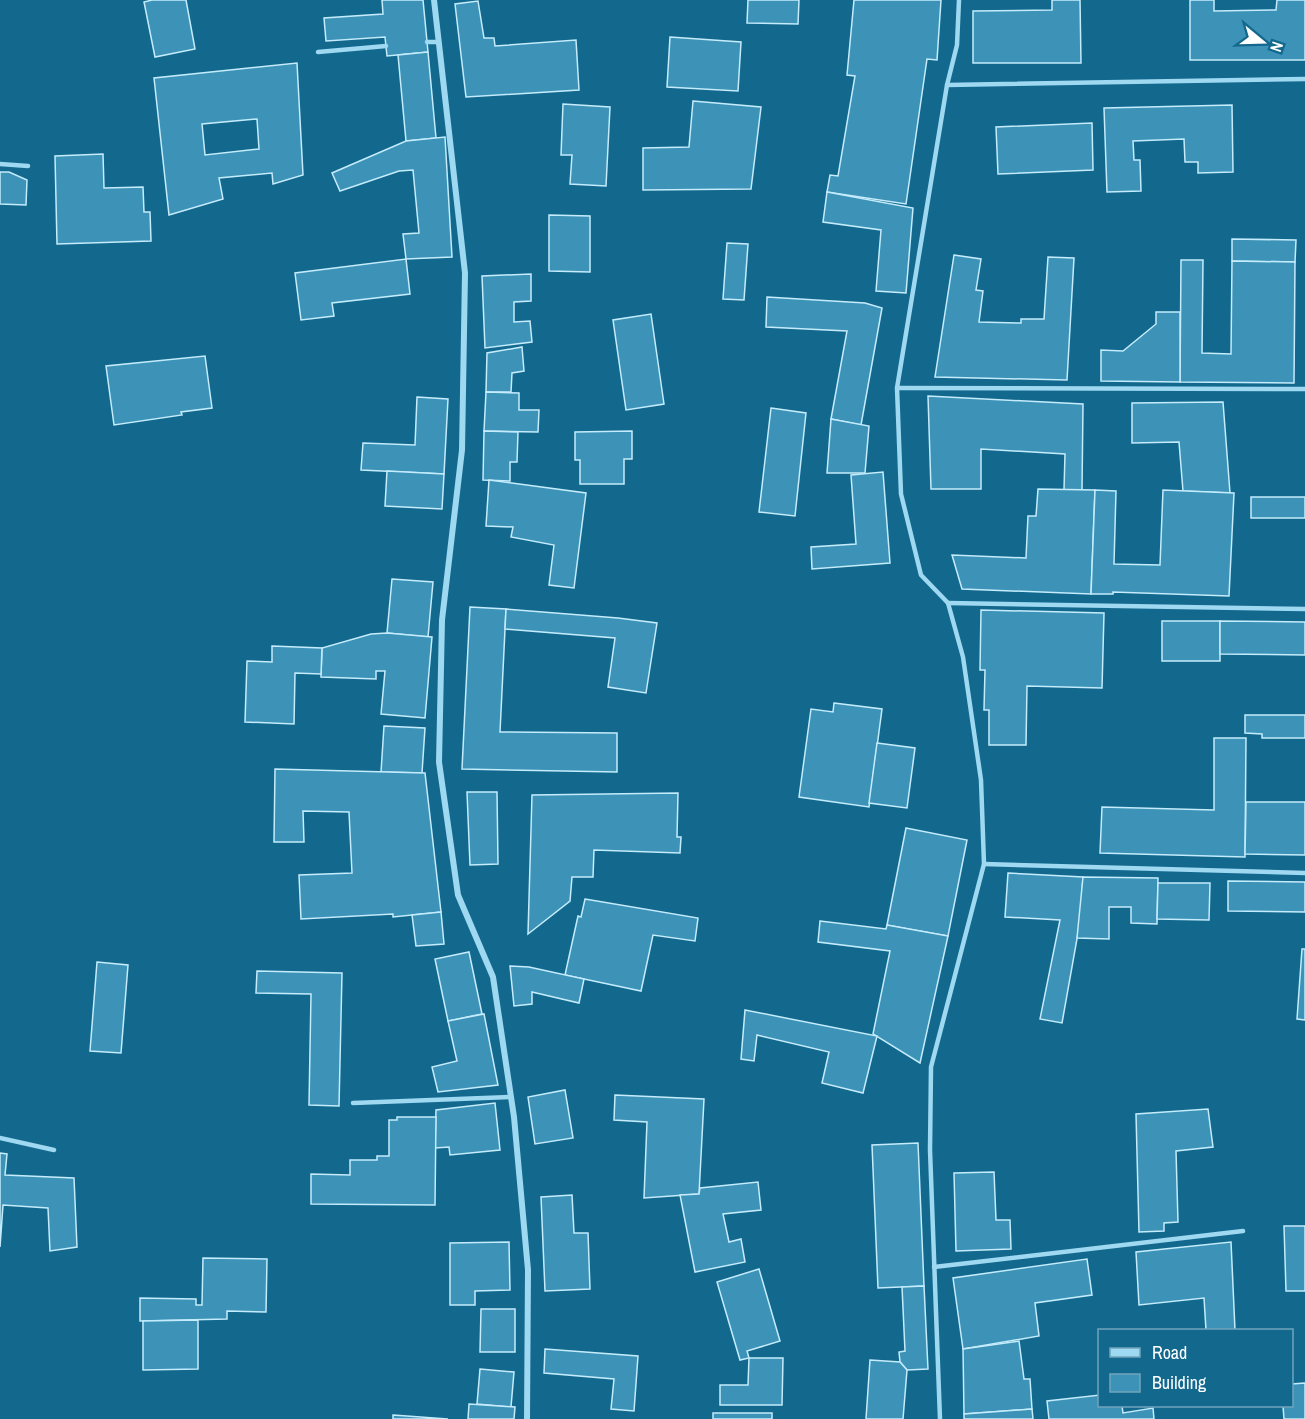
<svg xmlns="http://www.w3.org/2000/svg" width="1305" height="1419" font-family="'Archivo Narrow',sans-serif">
<rect width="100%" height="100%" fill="#13688e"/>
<g fill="#3c92b7" stroke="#c4ecfc" stroke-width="1.5" fill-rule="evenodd">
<polygon points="152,0 186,0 195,49 155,57 144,2"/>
<polygon points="382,0 423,0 428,52 387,56 385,37 326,41 324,18 383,14"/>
<polygon points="748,0 799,0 798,24 747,23"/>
<polygon points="854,0 941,0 937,60 927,59 906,204 827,192 830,175 838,176 855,76 847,75"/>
<polygon points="1052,0 1080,0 1081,63 973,63 973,11 1052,10"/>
<polygon points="1190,0 1214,0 1214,11 1276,10 1277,0 1305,0 1305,60 1190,60"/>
<polygon points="478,1 484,38 494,38 495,46 576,40 579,90 466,97 455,4"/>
<polygon points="670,37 741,42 738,91 667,87"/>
<polygon points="428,52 436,138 406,141 398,55"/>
<path d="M 297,63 L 303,175 L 273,184 L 272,173 L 219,178 L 223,199 L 169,215 L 154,78 ZM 257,119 L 259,149 L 205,155 L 202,124 Z"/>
<polygon points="693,101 761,107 751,189 643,190 643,148 689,147"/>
<polygon points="563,104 610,107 606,186 570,184 572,155 561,155"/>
<polygon points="1232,105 1233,172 1198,173 1198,162 1185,162 1184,139 1133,141 1134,160 1140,160 1141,191 1107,192 1104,108"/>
<polygon points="1092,123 1093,170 998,174 996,127"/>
<polygon points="445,137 452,257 406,259 403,234 419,233 413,170 399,171 340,191 332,173 406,141"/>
<polygon points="103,154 104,188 143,187 144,212 150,212 151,241 57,244 55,156"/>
<polygon points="0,172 9,172 27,180 26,205 0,204"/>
<polygon points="827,192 913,208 906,293 876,291 881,230 823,222"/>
<polygon points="549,215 590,216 590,272 549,271"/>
<polygon points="1232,239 1296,240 1295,262 1232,261"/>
<polygon points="727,243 748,244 744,300 723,299"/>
<polygon points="954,255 981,259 976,290 983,291 979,322 1021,323 1021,319 1044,319 1048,257 1074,258 1067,380 935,377"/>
<polygon points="406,259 410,294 332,303 334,316 301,320 295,273"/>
<polygon points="1181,260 1203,260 1202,353 1231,354 1232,261 1295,262 1294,383 1180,382"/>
<polygon points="531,274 531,301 514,302 514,322 530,321 532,342 485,348 482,276"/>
<polygon points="767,297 865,303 882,308 861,425 831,419 847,331 766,327"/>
<polygon points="1156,312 1180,312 1180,382 1101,381 1101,350 1123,351 1156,324"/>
<polygon points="651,314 664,404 626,410 613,320"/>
<polygon points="522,347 524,371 512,373 511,392 486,392 487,353"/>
<polygon points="205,356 212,408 181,412 182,415 114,425 106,366"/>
<polygon points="486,392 519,393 519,410 539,410 538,432 484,431"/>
<polygon points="928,396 1083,404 1082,490 1064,490 1065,454 981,449 981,489 931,489"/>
<polygon points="417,397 448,399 444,474 361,470 363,443 415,445"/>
<polygon points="1223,402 1230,493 1183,491 1179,442 1132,443 1132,403"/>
<polygon points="771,408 806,413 795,516 759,512"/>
<polygon points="831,419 869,426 865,473 827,473"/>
<polygon points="484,431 518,432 517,462 510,462 510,481 483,480"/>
<polygon points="632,431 632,459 624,459 624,484 580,484 580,460 575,460 575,432"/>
<polygon points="387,471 444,474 442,509 385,506"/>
<polygon points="883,472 890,563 812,569 811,547 856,544 851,475"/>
<polygon points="489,480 586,493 574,588 549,585 554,545 511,537 513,527 486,526"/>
<polygon points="1038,489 1095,490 1091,594 962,589 952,555 1026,558 1028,516 1036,516"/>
<polygon points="1095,490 1116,491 1114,564 1160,565 1163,490 1234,493 1229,596 1113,592 1113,594 1091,594"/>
<rect x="1251" y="497" width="54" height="21"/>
<polygon points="392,579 433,582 428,637 387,633"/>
<polygon points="470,607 506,609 500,732 617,733 617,772 462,769"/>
<polygon points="506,609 618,618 657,623 646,693 608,687 615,638 505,629"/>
<polygon points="981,610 1104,613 1102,688 1027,686 1026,745 989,745 989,710 984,710 985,670 980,670"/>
<rect x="1162" y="621" width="58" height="40"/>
<polygon points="1220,621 1305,622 1305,655 1220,654"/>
<polygon points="387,633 432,637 425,718 381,714 385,671 376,671 376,679 321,677 322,648 371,634"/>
<polygon points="272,646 322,648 321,674 295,673 294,724 245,722 247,661 272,662"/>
<polygon points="834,703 882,709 869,807 799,797 811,709 833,712"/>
<polygon points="1245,715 1305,715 1305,738 1262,738 1262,734 1245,733"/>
<polygon points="384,726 425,728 422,773 381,772"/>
<polygon points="1214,738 1246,738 1245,857 1100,853 1102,807 1214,810"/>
<polygon points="877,743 915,748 907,808 869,803"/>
<polygon points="275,769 425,773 441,912 393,917 393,914 301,919 299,875 352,873 349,812 303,811 304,842 274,842"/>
<polygon points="467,792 497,792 498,864 470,865"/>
<polygon points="678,793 677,837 681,837 680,853 594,850 593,877 572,877 570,901 528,934 532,795"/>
<polygon points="1246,802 1305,802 1305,855 1245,854"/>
<polygon points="906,828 967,840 948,936 887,925"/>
<polygon points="1008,873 1083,877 1080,922 1062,1023 1040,1019 1060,920 1005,917"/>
<polygon points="1083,877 1158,878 1157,924 1131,923 1131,907 1109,907 1109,939 1077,938"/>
<polygon points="1228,881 1305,882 1305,912 1228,911"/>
<polygon points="1158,883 1210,883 1209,920 1157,919"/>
<polygon points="585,899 698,918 695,941 653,935 641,991 565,975 578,916 581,917"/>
<polygon points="441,912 444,944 416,946 412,915"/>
<polygon points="820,921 886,929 887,925 948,936 920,1063 873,1034 890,951 818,942"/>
<polygon points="1302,949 1305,949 1305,1020 1297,1019"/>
<polygon points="469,952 482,1014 448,1021 435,959"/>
<polygon points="97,962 128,965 121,1053 90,1051"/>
<polygon points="510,966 529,967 584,979 579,1003 532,992 532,1004 514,1006"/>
<polygon points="257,971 342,973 339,1106 309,1105 311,994 256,993"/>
<polygon points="745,1010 877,1036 863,1093 822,1083 829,1052 757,1035 754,1061 741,1059"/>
<polygon points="484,1014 498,1085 438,1092 432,1067 457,1061 448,1021"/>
<polygon points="565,1090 573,1138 535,1144 528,1097"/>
<polygon points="615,1095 704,1099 699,1194 644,1198 647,1122 614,1120"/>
<polygon points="495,1103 500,1150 450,1155 449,1147 435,1148 436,1110"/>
<polygon points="1208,1109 1213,1147 1176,1151 1178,1222 1164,1223 1164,1231 1139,1232 1136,1114"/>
<polygon points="397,1117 436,1117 435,1205 311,1204 311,1174 350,1175 350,1160 377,1160 377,1156 389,1156 389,1120 397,1120"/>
<polygon points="918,1143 924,1286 878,1288 872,1145"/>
<polygon points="0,1153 7,1154 5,1175 74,1178 77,1247 50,1251 48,1208 3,1205 0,1247"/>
<polygon points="994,1172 996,1220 1010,1220 1011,1249 956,1251 954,1173"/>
<polygon points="758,1182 761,1210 723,1214 729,1242 741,1239 745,1262 695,1272 680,1195 699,1194 700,1188"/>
<polygon points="572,1195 574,1233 588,1233 590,1289 545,1291 541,1197"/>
<polygon points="1284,1226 1305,1226 1305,1291 1286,1291"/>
<polygon points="509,1242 510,1290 475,1291 475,1305 450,1305 450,1243"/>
<polygon points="1231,1242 1235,1330 1206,1330 1204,1298 1139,1305 1136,1252"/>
<polygon points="203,1258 267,1259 266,1312 227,1311 227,1319 140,1321 140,1298 196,1299 196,1305 202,1305"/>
<polygon points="1087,1259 1092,1295 1035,1303 1039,1336 963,1349 953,1278"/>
<polygon points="759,1269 780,1341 747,1351 749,1358 740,1360 717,1282"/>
<polygon points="924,1286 928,1369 907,1370 900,1362 899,1352 905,1351 902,1287"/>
<polygon points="481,1309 515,1309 515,1352 480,1352"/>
<polygon points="198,1320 198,1369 143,1370 143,1321"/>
<polygon points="1019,1341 1024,1379 1030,1379 1032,1409 964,1414 963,1349"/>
<polygon points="545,1349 638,1356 634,1411 611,1409 614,1379 544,1373"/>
<polygon points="749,1358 783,1358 782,1405 720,1405 720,1385 748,1385"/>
<polygon points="870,1360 900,1362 907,1370 903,1419 866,1419"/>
<polygon points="480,1369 514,1372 511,1407 477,1404"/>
<polygon points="1305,1383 1305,1419 1284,1419 1283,1406 1292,1406 1292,1384"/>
<polygon points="1100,1395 1100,1406 1122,1406 1123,1413 1153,1408 1154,1419 1049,1419 1047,1401"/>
<polygon points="469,1404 515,1407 514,1419 468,1419"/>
<polygon points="1032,1409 1033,1419 964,1419 964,1414"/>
<rect x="713" y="1413" width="59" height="6"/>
<polygon points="393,1415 448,1419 393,1419"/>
</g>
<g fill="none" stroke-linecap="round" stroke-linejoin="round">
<g stroke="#9ed8f1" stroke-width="4.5">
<polyline points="427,42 438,42"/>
<polyline points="318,52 386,46"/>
<polyline points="947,85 1305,79"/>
<polyline points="0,164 28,166"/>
<polyline points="897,388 1305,389"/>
<polyline points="948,603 1305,609"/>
<polyline points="984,864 1305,873"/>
<polyline points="353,1103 511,1097"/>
<polyline points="0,1138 54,1150"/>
<polyline points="934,1267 1243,1231"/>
<polyline points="940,1419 930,1150 931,1067 984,864 981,780 963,657 948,603 921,575 901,494 897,388 947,85 957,45 959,0"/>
</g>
<polyline stroke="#9ed8f1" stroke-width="6" points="434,0 465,273 462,450 442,620 439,762 458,895 493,977 514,1117 528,1270 527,1419"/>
</g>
<rect x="1098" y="1329" width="195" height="78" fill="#13688e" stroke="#71a4bb" stroke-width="1.5"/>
<rect x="1110" y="1348" width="30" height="9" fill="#9ed8f1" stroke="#71a4bb" stroke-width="1.5"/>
<text x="1152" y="1359" font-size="18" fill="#ffffff">Road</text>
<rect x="1110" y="1374" width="30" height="18" fill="#3c92b7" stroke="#71a4bb" stroke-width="1.5"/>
<text x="1152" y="1389" font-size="18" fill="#ffffff">Building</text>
<g transform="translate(1263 42) rotate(109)" stroke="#13688e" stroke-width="4.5" paint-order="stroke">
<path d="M0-4.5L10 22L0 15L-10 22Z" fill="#ffffff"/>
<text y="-9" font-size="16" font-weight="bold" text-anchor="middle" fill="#ffffff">N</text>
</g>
</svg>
